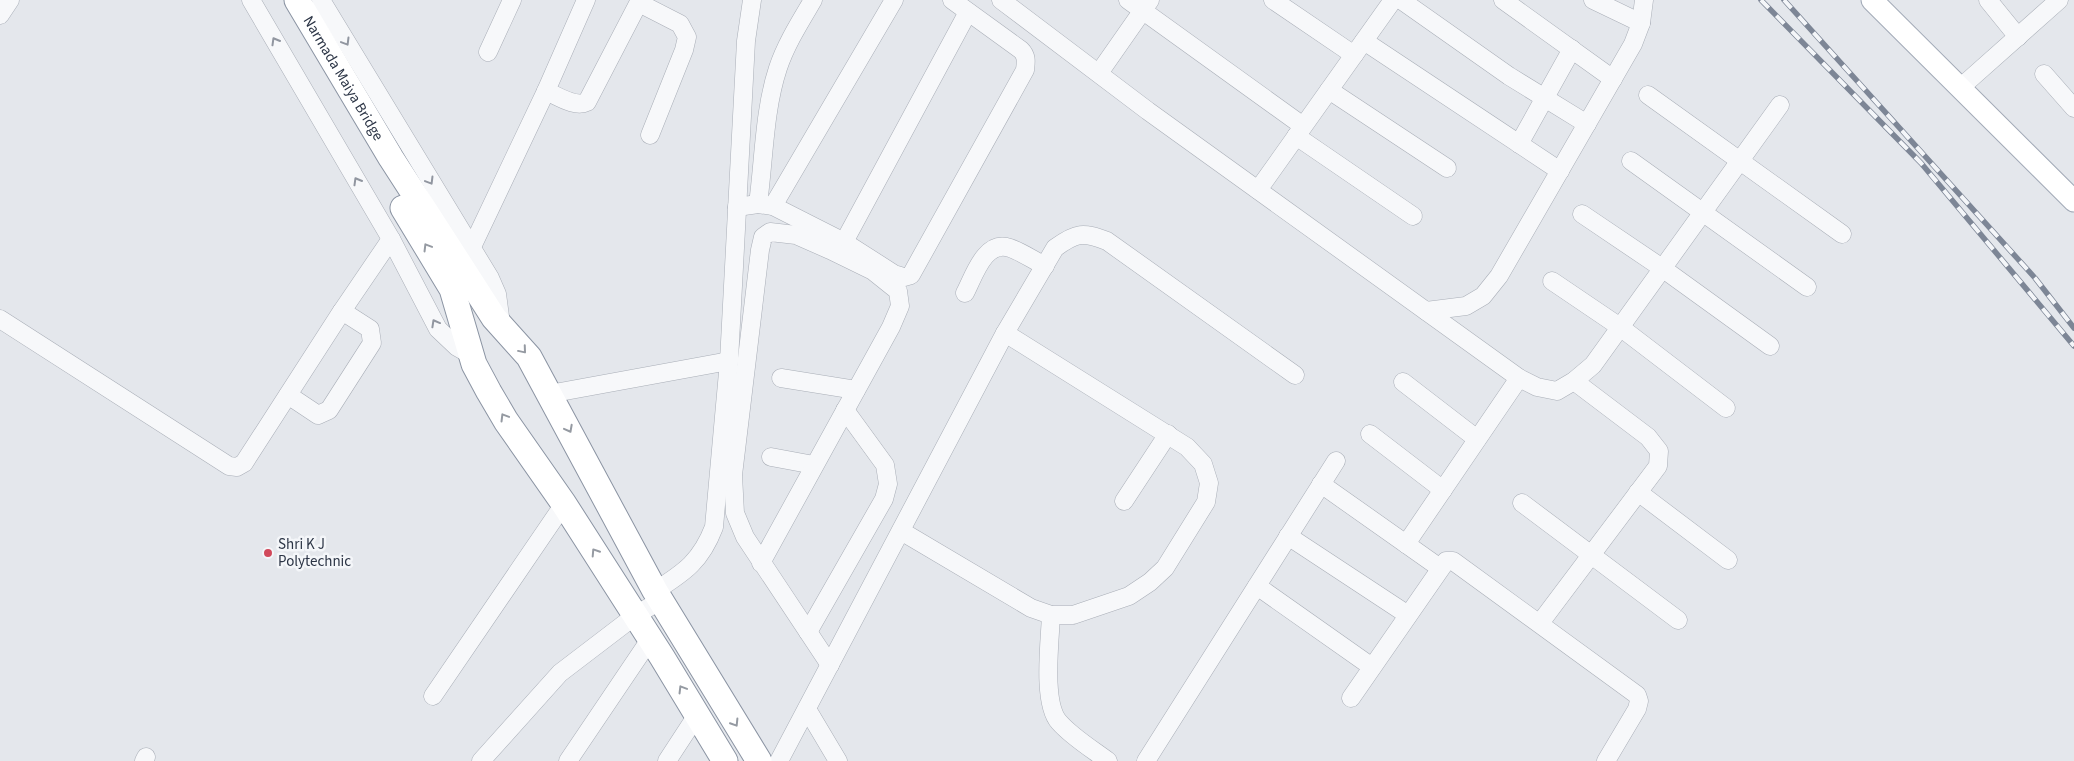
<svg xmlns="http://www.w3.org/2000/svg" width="2074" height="761" font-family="'Source Sans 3',sans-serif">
<rect width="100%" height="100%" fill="#e4e7ec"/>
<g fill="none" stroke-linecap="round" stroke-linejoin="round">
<defs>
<g id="minor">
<polyline points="251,0 391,239 438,329 457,347 471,355"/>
<polyline points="321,0 490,278 497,294 501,324"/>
<polyline points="1001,0 1148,111 1519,378 1537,387 1557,391 1574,381 1593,365 1780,105"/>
<polyline points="1128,0 1303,126"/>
<polyline points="1273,0 1354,55"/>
<polyline points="1401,0 1509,76 1587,124"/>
<polyline points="1503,0 1613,79"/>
<polyline points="1593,0 1641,23"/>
<polyline points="1988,0 2018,37"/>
<polyline points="639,3 680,24 687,37 684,50 650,135"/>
<polyline points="0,15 10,0"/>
<polyline points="1364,41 1560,171"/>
<polyline points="488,52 512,0"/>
<polyline points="1099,73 1150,0"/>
<polyline points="2044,74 2074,108"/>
<polyline points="1960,88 2059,0"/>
<polyline points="1329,90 1447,168"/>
<path d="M 546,91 C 558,96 575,108 587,102 L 640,0"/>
<polyline points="1648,95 1842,234"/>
<polyline points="1296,136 1413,216"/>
<polyline points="1519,144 1572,49"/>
<polyline points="1631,161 1807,287"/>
<polyline points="1258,190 1393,0"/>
<path d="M 758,204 C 764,160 764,110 778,68 C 786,44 800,22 813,0"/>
<polyline points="773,206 894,0"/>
<path d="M 737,207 L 758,204 L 773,206 L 844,242 L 894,274 L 904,277 L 911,275 L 1025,70 C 1026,62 1027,56 1021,50 L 952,0"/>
<polyline points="1582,214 1662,268 1770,346"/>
<polyline points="844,242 968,12"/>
<polyline points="471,249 546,91 586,0"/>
<polyline points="1552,281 1620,327 1726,408"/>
<path d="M 965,293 C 974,276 985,239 1010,248 C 1022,252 1033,260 1045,266"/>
<polyline points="1426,311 1466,306 1483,296 1499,276 1633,44 1641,23 1644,0"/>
<polyline points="0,319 229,466 237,467 244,463 342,311 391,239"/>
<polyline points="781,378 856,390"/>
<polyline points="1403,382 1477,439"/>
<polyline points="549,394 729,361"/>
<polyline points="288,395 318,415 329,410 372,343 370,329 342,311"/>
<polyline points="1370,434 1443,490"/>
<polyline points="771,457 814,465"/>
<polyline points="1321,484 1440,568"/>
<polyline points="1638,492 1728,560"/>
<polyline points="1124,501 1168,434"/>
<polyline points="1522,503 1678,620"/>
<polyline points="901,531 1031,608 1051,615 1073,615 1129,596 1150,582 1165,568 1206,502 1209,483 1203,464 1187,447 1005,333"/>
<polyline points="1288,536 1408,615"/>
<polyline points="1406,544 1519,378"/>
<polyline points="761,563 891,327 900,306 898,291 873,271 830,250 796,235 770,232 763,237 760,250 733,475 735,513 745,537 830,665"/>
<polyline points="1257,586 1372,667"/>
<path d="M 655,591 C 685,572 701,561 714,527 L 729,361 L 746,41 L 752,0"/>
<path d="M 1051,615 C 1050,641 1042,703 1059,722 C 1072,737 1092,749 1108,761"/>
<polyline points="1540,623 1658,466 1659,451 1648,437 1574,381"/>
<polyline points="808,632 884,499 888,484 885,465 845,410"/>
<polyline points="433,696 564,504"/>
<polyline points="1351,698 1446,561 1453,561 1637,695 1639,701 1637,709 1606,761"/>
<polyline points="807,709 838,761"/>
<polyline points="144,761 146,757"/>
<polyline points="481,761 560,673 636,615 661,600"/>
<polyline points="568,761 651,638"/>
<polyline points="667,761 697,715"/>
<path d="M 779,761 L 1005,333 L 1055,248 C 1077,232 1083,232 1107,241 L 1295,375"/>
<polyline points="1146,761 1336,461"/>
</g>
<polyline id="major" points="1872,0 2074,201"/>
<g id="highway">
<path id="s1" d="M 297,0 L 391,158 L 471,282 L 494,318 L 529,357 L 655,591 L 759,761"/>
<polyline points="403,208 452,289 474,364 489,392 506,421 564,504 662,657 725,761"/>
</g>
</defs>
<use href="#minor" stroke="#a9aeb7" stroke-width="19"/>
<use href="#major" stroke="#a3abb8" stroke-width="23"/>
<use href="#highway" stroke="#8b94a3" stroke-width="27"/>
<use href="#minor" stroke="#f7f8fa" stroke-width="18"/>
<use href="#major" stroke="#fff" stroke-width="21"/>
<use href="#highway" stroke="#fff" stroke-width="25"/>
<defs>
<g id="rail">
<polyline points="1761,0 1921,163 2074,346"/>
<polyline points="1784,0 2035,278 2074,328"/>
</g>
</defs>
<use href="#rail" stroke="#7d8696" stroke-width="5.5"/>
<use href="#rail" stroke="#f4f6f9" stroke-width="4" stroke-dasharray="11" stroke-linecap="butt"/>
</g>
<defs><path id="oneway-chevron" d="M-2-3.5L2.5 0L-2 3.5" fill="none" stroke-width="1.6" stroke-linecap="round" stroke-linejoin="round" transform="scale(1.25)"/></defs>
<g stroke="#9196a0">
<use href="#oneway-chevron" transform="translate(275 41) rotate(-120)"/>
<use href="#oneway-chevron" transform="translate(346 42) rotate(59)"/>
<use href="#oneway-chevron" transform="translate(357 181) rotate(-120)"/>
<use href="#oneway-chevron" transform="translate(430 181) rotate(59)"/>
<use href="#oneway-chevron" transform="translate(435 323) rotate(-119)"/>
</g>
<g stroke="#959aa2">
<use href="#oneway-chevron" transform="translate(427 247) rotate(-121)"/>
<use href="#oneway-chevron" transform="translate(523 350) rotate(50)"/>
<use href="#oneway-chevron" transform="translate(504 417) rotate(-121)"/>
<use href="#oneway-chevron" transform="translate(569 429) rotate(62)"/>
<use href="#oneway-chevron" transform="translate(595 552) rotate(-123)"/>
<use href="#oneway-chevron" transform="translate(682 689) rotate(-121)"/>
<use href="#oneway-chevron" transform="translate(735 723) rotate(58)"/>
</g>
<circle fill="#d1495b" stroke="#f4f6f9" stroke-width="2" cx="268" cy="553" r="5"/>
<g text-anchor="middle" stroke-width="5" stroke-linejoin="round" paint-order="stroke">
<g font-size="15" fill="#2b3445" stroke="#f4f6f9">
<text dy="5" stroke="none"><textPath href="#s1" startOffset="91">Narmada Maiya Bridge</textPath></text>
</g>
<g font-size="15" fill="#2b3445" stroke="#f4f6f9" text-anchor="start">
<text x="278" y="549">Shri K J<tspan x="278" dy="17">Polytechnic</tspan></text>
</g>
</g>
</svg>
